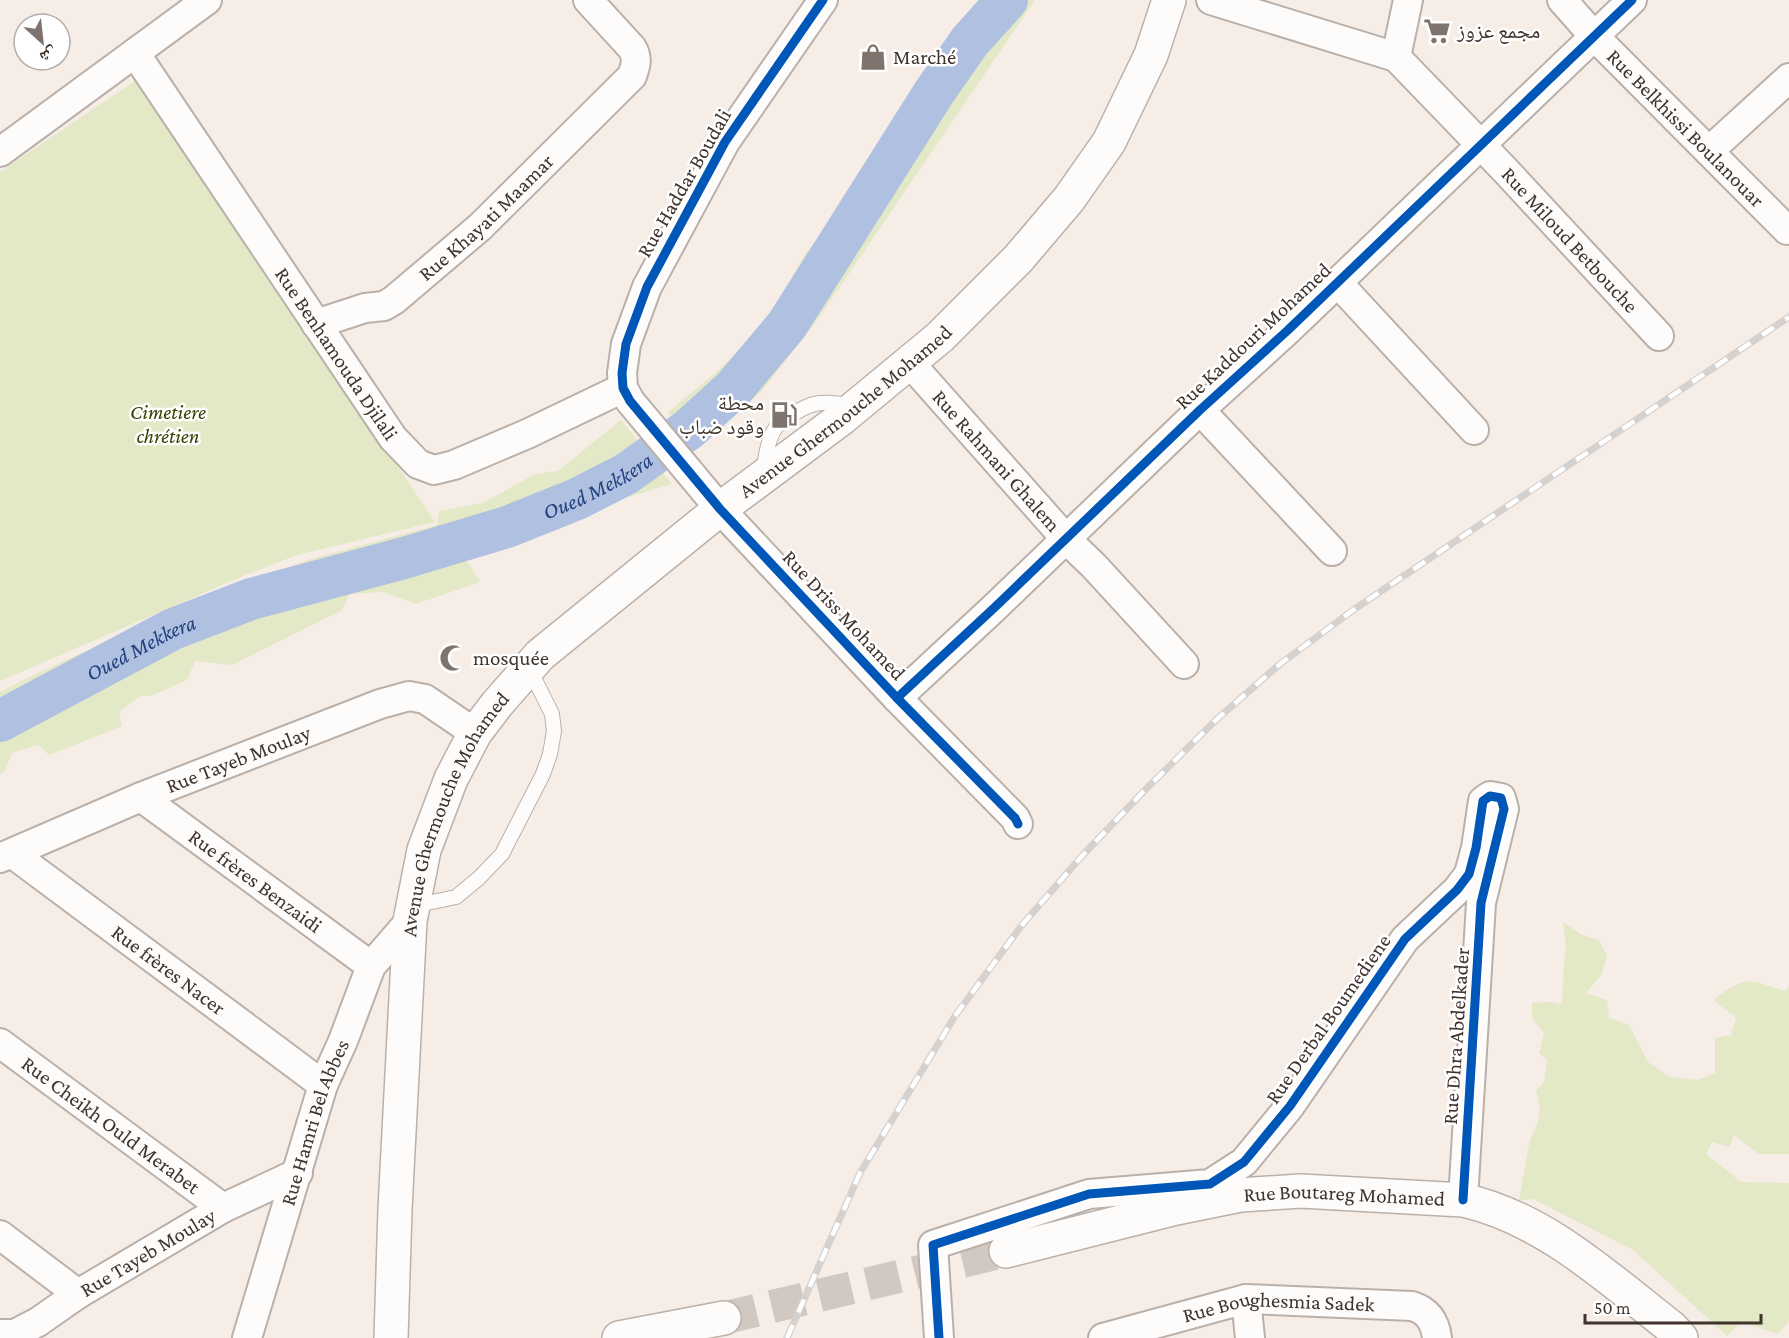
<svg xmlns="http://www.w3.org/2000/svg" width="1789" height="1338" font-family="'Crimson Pro','Noto Naskh Arabic',serif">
<rect width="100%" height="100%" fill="#f7ede7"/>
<g fill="#e3e8c7">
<polygon points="978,0 1002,0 993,28 959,44 935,81 919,134 882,188 842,232 824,282 796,319 754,355 755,378 736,379 710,403 710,419 743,389 761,377 759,359 778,349 831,277 854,229 923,141 935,102 960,51 998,31 1012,0 1035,0 816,322 760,393 698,445 692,434 706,423 680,427 668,412 713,375 752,338 776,304 806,253 855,192"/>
<polygon points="139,78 435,522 297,555 241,577 0,681 0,172"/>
<polygon points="621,420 672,484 565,516 555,525 506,535 458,552 471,567 480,582 416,604 383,592 350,594 342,610 232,665 195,661 187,680 151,696 141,696 119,712 122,726 49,755 38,745 12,753 4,772 0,774 0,692 31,676 194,602 314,558 437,525 439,511 483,503 535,474 558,471"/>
<path d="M 1563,922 L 1582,935 L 1599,940 L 1607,956 L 1602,974 L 1586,993 L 1607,1000 L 1609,1018 L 1629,1025 L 1648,1062 L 1669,1077 L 1697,1080 L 1715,1073 L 1715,1038 L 1731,1035 L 1736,1018 L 1713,1000 C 1747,975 1746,979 1785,991 L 1789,986 L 1789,1154 L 1759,1154 L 1734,1135 L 1730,1147 L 1712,1142 L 1706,1154 L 1741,1182 L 1789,1183 L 1789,1322 L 1778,1334 L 1741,1322 L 1727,1336 L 1633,1250 L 1533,1199 L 1519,1200 L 1530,1139 C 1540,1125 1542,1106 1536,1091 L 1544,1081 L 1547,1060 L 1539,1053 L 1544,1033 L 1532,1018 L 1532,1003 L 1552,1002 L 1562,1004 L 1564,964 L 1566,947 Z"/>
</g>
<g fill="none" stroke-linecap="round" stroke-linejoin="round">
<path stroke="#b0c0e1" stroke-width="42" id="s1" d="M 0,721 L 173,629 L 251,599 L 404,558 L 507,527 L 577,499 L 626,474 L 689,429 L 734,388 L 787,325 L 935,91 L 970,41 L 1007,0"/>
<polyline stroke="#d2c8c2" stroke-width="33" stroke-dasharray="33 16" stroke-linecap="butt" points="724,1318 1006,1251"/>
<defs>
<g id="lane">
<path d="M 763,470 C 766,456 768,437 777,426 C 780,422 785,420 789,417 C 811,401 824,400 851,406"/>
<polyline points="413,906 456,897 479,878 502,854 543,774 550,754 554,731 552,714 529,668"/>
</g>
<g id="street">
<polyline points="823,0 725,142 647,287 626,344 622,373 623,388 630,401 720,509 897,698 1015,818 1018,824"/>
<path id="s2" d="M 1211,0 L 1396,57 L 1505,170 L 1659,336"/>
<path id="s3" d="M 1562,0 L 1594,36 L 1787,230"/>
<path id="s4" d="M 135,53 L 393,438 L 418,464 L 434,470 L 454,465 L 527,434 L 623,388"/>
<polyline points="1396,57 1408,0"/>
<polyline points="1709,151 1789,78"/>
<polyline points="0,152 207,0"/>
<polyline points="1337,282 1474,430"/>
<path id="s5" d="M 316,324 L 365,308 L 384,306 L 394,300 L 480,227 L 632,76 C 636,65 638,58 632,48 L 588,0"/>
<path id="s6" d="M 909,362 L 1066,539 L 1094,566 L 1184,664"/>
<polyline points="1200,410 1332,551"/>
<polyline points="897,698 994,608 1200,410 1288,330 1632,0"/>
<path id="s7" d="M 141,797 L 371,966"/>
<path id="s8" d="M 13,854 L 323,1085"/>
<path id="s9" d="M 0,858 L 141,797 L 380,704 L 409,696 L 425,699 L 475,733"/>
<path id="s10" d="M 0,1043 L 223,1208"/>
<polyline points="0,1235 78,1294"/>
<polyline points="1246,1299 1250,1338"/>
<path id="s11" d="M 0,1334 L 15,1334 L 38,1322 L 78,1294 L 223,1208 L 298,1173"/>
<path id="s12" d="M 247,1338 L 323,1085 L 343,1041 L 371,966 L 410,921"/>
<polyline points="939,1338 933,1245 1089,1194 1210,1184 1244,1162 1290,1106 1405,939 1457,890 1469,874 1476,848 1483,801 1490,796 1501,798 1504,809 1481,903 1463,1200"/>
<path id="s13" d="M 1103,1338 L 1246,1299 L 1412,1306 C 1428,1311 1435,1321 1437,1338"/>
</g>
<g id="secondary">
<path id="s14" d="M 1006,1251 L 1176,1208 L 1240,1195 L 1301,1191 L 1463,1200 C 1544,1218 1608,1278 1672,1328 L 1681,1338"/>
<polyline points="619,1338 724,1318"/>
</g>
<g id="primary">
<path id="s15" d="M 391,1338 L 395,1209 L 410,921 L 424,850 L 451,779 L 475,733 L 497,704 L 540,655 L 720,509 L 842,418 L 940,337 L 1018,259 L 1069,199 L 1109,142 L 1151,55 L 1169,0"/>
</g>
</defs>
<use href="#lane" stroke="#bab0aa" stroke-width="16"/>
<use href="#street" stroke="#bab0aa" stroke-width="32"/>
<use href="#secondary" stroke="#bab0aa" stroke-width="36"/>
<use href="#primary" stroke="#bab0aa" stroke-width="36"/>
<use href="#lane" stroke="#fefcfb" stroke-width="14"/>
<use href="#street" stroke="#fefcfb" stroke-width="28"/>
<use href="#secondary" stroke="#fefcfb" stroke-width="33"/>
<use href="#primary" stroke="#fefcfb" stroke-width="33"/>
<defs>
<polyline id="rail" points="787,1338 860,1173 955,1016 1022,925 1082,856 1143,792 1216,720 1280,664 1356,608 1789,317"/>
</defs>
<use href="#rail" stroke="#d4d1cf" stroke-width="7"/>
<use href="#rail" stroke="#fff" stroke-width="4.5" stroke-dasharray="14" stroke-linecap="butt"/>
<defs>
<g id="cycleway">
<polyline points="823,0 725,142 647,287 626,344 622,373 623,388 630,401 720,509 897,698 1015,818 1018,824"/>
<polyline points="897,698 994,608 1200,410 1288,330 1632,0"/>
<polyline points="939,1338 933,1245 1089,1194 1210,1184 1244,1162 1290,1106 1405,939 1457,890 1469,874 1476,848 1483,801 1490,796 1501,798 1504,809 1481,903 1463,1200"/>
</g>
</defs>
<use href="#cycleway" stroke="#fff" stroke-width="13"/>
<use href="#cycleway" stroke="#0057b8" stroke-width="9"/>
</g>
<defs>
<symbol id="supermarket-bare" viewBox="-9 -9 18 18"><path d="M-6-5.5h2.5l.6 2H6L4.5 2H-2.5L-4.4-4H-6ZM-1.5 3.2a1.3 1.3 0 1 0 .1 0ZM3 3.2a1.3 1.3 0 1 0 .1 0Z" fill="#7f746d" stroke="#fff" stroke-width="2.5" paint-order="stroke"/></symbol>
<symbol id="shop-bare" viewBox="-9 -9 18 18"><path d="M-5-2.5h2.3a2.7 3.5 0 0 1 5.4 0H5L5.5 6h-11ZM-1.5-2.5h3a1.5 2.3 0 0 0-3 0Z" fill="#7f746d" stroke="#fff" stroke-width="2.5" paint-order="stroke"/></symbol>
<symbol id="fuel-bare" viewBox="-9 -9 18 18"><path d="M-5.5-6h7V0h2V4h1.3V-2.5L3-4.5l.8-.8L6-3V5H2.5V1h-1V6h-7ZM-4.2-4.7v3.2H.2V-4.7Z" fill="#7f746d" stroke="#fff" stroke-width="2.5" paint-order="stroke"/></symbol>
<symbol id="mosque-bare" viewBox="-9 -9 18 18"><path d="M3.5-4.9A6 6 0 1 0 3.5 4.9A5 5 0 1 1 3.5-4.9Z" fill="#7f746d" stroke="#fff" stroke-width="2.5" paint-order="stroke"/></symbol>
</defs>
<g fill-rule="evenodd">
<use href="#supermarket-bare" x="1418" y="12" width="38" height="38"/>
<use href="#shop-bare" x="854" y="38" width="38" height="38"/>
<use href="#fuel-bare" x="765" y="396" width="38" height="38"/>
<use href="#mosque-bare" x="434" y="639" width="38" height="38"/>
</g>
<g text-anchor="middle" stroke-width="5" stroke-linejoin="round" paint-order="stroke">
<g font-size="21" fill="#3f332c" stroke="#fff" text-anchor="start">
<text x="1457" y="38">مجمع عزوز</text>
<text x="893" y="64">Marché</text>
<text x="764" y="410" text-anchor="end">محطة<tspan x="764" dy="24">وقود ضباب</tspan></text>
<text x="473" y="665">mosquée</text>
</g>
<g font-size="21" fill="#3f332c" stroke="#fff">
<text dy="7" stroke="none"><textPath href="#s3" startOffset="178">Rue Belkhissi Boulanouar</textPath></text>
<text transform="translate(684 183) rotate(-60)" y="7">Rue Haddar Boudali</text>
<text dy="7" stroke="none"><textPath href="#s5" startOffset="206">Rue Khayati Maamar</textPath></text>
<text dy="7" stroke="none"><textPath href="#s2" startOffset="446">Rue Miloud Betbouche</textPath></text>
<text transform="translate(1253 336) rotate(-43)" y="7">Rue Kaddouri Mohamed</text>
<text dy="7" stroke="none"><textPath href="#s4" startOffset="362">Rue Benhamouda Djilali</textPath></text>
<text dy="7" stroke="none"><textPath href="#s15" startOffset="1110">Avenue Ghermouche Mohamed</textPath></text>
<text dy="7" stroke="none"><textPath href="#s6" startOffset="132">Rue Rahmani Ghalem</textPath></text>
<text transform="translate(844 615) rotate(47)" y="7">Rue Driss Mohamed</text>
<text dy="7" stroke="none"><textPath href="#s9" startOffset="258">Rue Tayeb Moulay</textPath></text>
<text dy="7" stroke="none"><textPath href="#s15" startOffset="534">Avenue Ghermouche Mohamed</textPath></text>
<text dy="7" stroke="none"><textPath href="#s7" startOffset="142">Rue frères Benzaidi</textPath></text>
<text dy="7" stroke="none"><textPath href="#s8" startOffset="194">Rue frères Nacer</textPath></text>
<text transform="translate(1328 1019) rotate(-55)" y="7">Rue Derbal Boumediene</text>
<text transform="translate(1456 1036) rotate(-86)" y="7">Rue Dhra Abdelkader</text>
<text dy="7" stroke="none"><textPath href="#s12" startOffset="226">Rue Hamri Bel Abbes</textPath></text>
<text dy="7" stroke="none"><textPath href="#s10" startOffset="138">Rue Cheikh Ould Merabet</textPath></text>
<text dy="7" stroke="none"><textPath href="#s14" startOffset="345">Rue Boutareg Mohamed</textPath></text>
<text dy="7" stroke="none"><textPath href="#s11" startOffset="171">Rue Tayeb Moulay</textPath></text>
<text dy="7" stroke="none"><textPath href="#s13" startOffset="180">Rue Boughesmia Sadek</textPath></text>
</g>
<g font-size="21" font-style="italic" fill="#364300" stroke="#fff">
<text x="168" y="419">Cimetiere<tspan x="168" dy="24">chrétien</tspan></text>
</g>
<g font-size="22" font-style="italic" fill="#21407d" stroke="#fff">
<text dy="8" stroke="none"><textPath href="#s1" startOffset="645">Oued Mekkera</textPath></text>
<text dy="8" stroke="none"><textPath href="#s1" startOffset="159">Oued Mekkera</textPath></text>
</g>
</g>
<g transform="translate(42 42) rotate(153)"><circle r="28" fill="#ffffff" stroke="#b2adab" stroke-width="1.5"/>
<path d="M0-4.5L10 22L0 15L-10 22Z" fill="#7f746d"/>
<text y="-9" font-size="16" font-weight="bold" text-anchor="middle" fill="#3f332c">ش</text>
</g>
<path d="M1585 1314v9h176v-9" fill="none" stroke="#3f332c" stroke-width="3"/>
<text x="1594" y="1314" font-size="18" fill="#3f332c" stroke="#ffffff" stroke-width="4.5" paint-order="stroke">50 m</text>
</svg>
